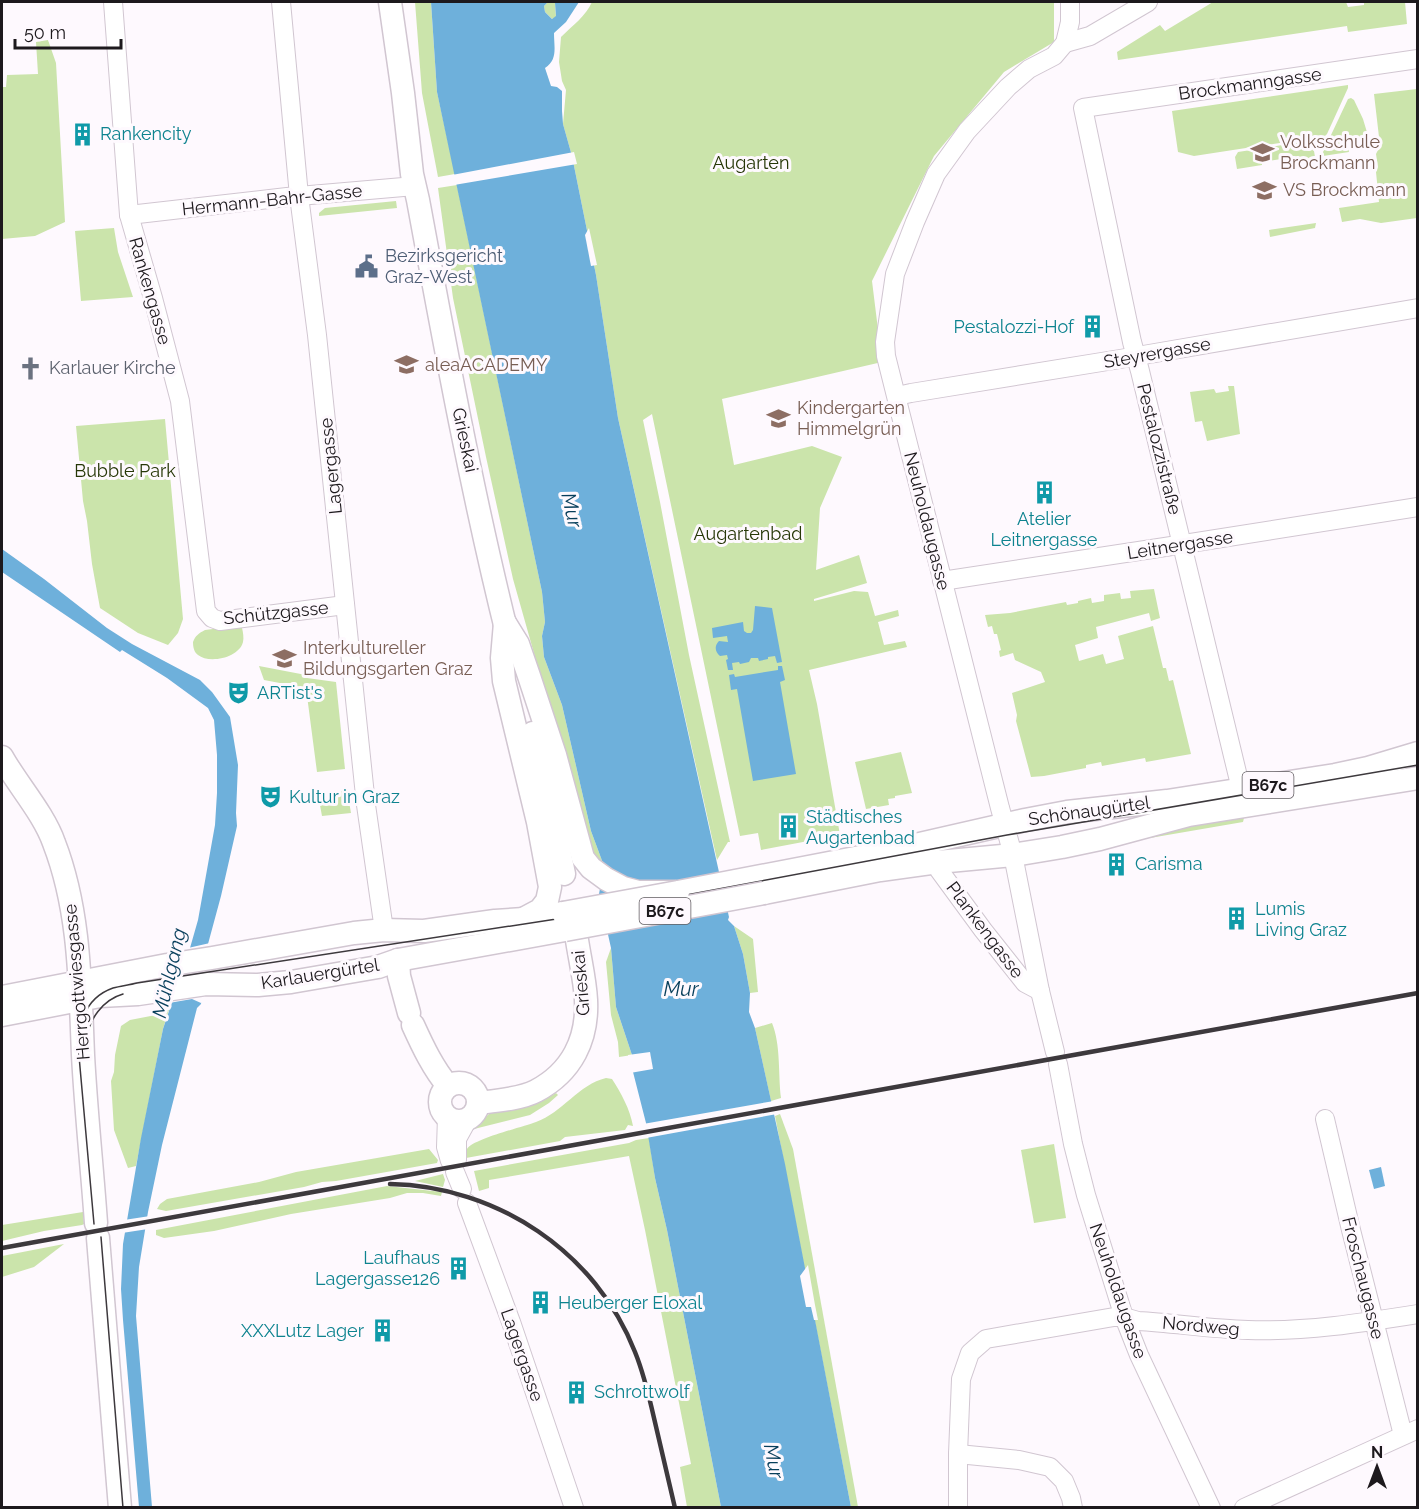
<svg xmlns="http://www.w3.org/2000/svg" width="1419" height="1509" font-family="Raleway,sans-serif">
<rect width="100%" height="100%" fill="#fef9fe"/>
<g fill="#cbe4ab">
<polygon points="415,2 431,2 437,92 455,174 438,177 422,93"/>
<polygon points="548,2 555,3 556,17 552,19 545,12 544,6"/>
<path d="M 592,2 L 1054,2 L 1054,42 L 1004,72 L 934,156 L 872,281 L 882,362 L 722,399 L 734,465 L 812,446 L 842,457 L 820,508 L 816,570 L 859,555 L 867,583 L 814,599 L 814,601 L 854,591 L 868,592 L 875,616 L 898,610 L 899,616 L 878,622 L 884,645 L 905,641 L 907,647 L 809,670 L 817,704 L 840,835 L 761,850 L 758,833 L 740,836 L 652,414 L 643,420 L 660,502 L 689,655 L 730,842 L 728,842 L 717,860 L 618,418 L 596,275 L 572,156 L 563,124 L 566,90 L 562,81 L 559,62 L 561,37 C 572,26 586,16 592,2 Z"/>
<polygon points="1213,2 1346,2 1348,7 1364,5 1364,2 1405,2 1407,24 1348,32 1347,26 1118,60 1117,52 1160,25 1165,31"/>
<polygon points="48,40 56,63 65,222 35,236 2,239 2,87 6,87 7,75 38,74 36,42"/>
<polygon points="1348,85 1348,88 1327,134 1325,136 1194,156 1178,152 1172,111"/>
<polygon points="1417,89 1417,218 1381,223 1360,219 1342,222 1339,208 1379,202 1376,172 1378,167 1376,154 1378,150 1377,138 1379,137 1374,94"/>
<polygon points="1351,98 1354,100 1363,119 1369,139 1347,142 1349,152 1323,156 1323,152 1348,99"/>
<polygon points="1308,141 1313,145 1315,157 1295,160 1294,157 1262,162 1262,165 1237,169 1235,157 1238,152"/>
<polygon points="457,185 542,592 545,622 542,636 544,657 562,705 591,831 604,866 589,848 513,579 486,457 453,298 438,188"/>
<polygon points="396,201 397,208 319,216 319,213 325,208"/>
<polygon points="1316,223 1315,228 1270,237 1269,230"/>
<polygon points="114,228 118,252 133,297 81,301 75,231"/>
<polygon points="1228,386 1234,386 1240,434 1207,441 1202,421 1195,422 1190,392 1214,389 1216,393 1229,391"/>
<polygon points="165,419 183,619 178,633 168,645 138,633 100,608 92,564 87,521 83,501 76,426"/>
<polygon points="1154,589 1160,618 1151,621 1149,613 1096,627 1098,638 1075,645 1079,661 1103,654 1106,664 1124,659 1118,636 1153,626 1163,668 1166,668 1169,681 1173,680 1191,754 1146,762 1145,758 1102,766 1101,762 1086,765 1086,768 1044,776 1031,777 1016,721 1017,715 1012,693 1045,682 1041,672 1015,660 1013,653 1000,657 999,651 1001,650 997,634 994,634 992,626 988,627 985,615 1010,613 1066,602 1067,605 1078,603 1078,601 1091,598 1092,603 1104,601 1104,595 1120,593 1121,599 1131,598 1130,591"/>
<path d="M 237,626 L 242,628 C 243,632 244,638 243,642 C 239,658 209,664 198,655 C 194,652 193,647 193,642 C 195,636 199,633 205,630 Z"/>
<polygon points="259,666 306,675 307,678 336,682 345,769 317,772 306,688 264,680"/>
<polygon points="901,752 912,793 895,796 895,798 888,799 889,805 866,809 855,762"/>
<polygon points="347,790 351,813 322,816 318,795"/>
<polygon points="1242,816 1244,818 1243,822 1150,838 1148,835 1148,833"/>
<polygon points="734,926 753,939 758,992 750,993 743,954"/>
<polygon points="611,948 616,1007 632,1055 619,1057 618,1042 611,1015 606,962"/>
<polygon points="171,1003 163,1029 136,1166 128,1168 114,1130 111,1081 114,1072 115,1055 121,1026 130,1020 161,1014 166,1004"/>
<path d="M 772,1023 C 781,1045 778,1074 781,1098 L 771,1101 L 755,1028 Z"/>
<path d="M 606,1078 L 612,1079 C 621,1093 630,1109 633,1126 L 628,1125 L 625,1130 L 565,1137 L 560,1141 L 466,1158 C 465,1155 465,1152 467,1149 C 473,1139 523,1127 536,1122 C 562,1113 579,1084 606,1078 Z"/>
<polygon points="556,1093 558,1095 549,1103 530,1115 470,1130 489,1114 494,1112 527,1107 542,1101"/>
<polygon points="780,1114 793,1149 858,1507 851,1507 775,1116"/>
<polygon points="649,1138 655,1178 667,1230 721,1507 687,1507 680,1467 691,1464 645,1230 629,1156 489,1180 489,1188 479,1191 474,1171 629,1143 636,1140"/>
<polygon points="1054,1144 1066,1218 1034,1223 1021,1150"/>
<polygon points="429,1149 438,1160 437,1163 336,1181 322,1182 304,1187 166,1211 157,1209 160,1204 167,1199 259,1182 296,1172"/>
<polygon points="443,1174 445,1180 443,1187 415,1181"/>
<polygon points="387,1186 442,1192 441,1196 423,1193 407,1193 390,1198 291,1214 214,1231 164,1238 156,1235 156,1230"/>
<polygon points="83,1212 84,1224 82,1225 44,1231 2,1241 2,1225"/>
<polygon points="64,1244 34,1267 2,1277 2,1256"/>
</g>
<g fill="#6eb0db">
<path d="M 431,2 L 548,2 L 544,6 L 545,12 L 552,19 L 556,16 L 555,3 L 552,2 L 579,2 L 566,22 L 554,33 C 554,47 558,60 545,68 L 551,86 L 557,87 L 562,91 L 562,111 L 563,124 L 572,156 L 596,275 L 618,418 L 729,917 L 728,920 L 734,926 L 743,954 L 750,993 L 749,1012 L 755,1028 L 785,1164 L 851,1507 L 721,1507 L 667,1230 L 655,1178 L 646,1123 L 633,1072 L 632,1055 L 616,1007 L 611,948 L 599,894 L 604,866 L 591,831 L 562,705 L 544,657 L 542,636 L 545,622 L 542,592 L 437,92 Z"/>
<polygon points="2,549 44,579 107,628 132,644 200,680 212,692 230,717 238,765 236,813 237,826 221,896 208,944 201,1004 197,1008 162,1145 148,1212 139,1267 136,1316 152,1507 139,1507 123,1320 121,1289 123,1244 141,1138 163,1029 190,948 198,920 215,825 217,793 217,755 214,720 208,708 167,678 122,650 120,652 2,572"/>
<path d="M 755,606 L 772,608 L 782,662 L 777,663 L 775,656 L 768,657 L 768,659 L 759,661 L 758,658 L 751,658 L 749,662 L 740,664 L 739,662 L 732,663 L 733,670 L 728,670 L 726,660 L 728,659 L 727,655 L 720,656 C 715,652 714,646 719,641 L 728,642 L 727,636 L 713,638 L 712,628 L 743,622 L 744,631 L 747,633 L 751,633 L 753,630 Z"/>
<polygon points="778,666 782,666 785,680 780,682 796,774 753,781 737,689 731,690 729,675 734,674 735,677 778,670"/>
<polygon points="1381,1167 1385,1186 1374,1189 1369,1170"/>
</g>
<g fill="#fef9fe">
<polygon points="574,152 577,164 454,185 452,175"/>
<polygon points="589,228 597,265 591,266 585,235"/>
<polygon points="210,943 204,1001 201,1003 192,999 169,1003 169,1000 188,948"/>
<polygon points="650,1052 653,1069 630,1073 628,1055"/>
<polygon points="774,1101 777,1114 646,1138 643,1124"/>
<polygon points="150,1216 148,1229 122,1233 124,1220"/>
<polygon points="808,1265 815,1305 818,1320 814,1320 811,1307 806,1307 800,1276"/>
</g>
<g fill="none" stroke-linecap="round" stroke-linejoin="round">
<defs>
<g id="minor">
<polyline points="113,2 129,215 153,298 180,401 206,611 212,618 220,621 345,605"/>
<polyline points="281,2 299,196 317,335 366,805 384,930"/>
<polyline points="1065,43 1090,36 1148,2"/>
<polyline points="129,215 287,197 415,186"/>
<polyline points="897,396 911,393 1120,359 1418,308"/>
<polyline points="942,581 1165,547 1418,507"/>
<polyline points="1241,789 1140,371 1132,342 1083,108 1418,59"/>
<polyline points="938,862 939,870 983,930 1025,983 1040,991"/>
<polyline points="1055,1052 1040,991 1013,855 1000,808 901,416 886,356 885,342 895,274 915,222 936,174 967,131 1008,87 1029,69 1054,56 1065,43 1070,22 1070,2"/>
<polyline points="1058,1064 1073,1144 1086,1195 1124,1317 1139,1355 1211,1508"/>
<polyline points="447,1117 446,1147 450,1161"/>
<polyline points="1325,1119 1351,1230 1403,1435"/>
<polyline points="457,1160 457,1139 468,1119"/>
<polyline points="455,1172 462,1189"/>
<polyline points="467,1203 511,1322 574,1508"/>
<polyline points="958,1454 1019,1460 1050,1467 1064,1481 1071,1498 1073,1508"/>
<path d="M 958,1508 L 958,1454 L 961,1379 L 970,1353 L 986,1339 L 1114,1317 L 1124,1317 L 1138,1321 C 1174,1323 1211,1329 1248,1330 C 1304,1332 1362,1323 1418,1314"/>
<polyline points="1244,1508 1418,1429"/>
</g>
<g id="major">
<path d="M 390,2 L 403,93 L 412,174 L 418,200 C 445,346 472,493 508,637"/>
<polyline points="505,623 518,644 529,676 555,755 583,858 591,868 606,879 623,888 638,892 678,892 876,854 1025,820 1067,812 1167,801 1335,775 1368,768 1418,753"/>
<polyline points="505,623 502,658 504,681 538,822 550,887 547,901 540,910 525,918"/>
<polyline points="533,733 545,783 564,874"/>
<path d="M 2,757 C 17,784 44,814 54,843 C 80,910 80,983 83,1055 C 86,1111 92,1167 96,1223"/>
<polyline points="764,893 880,870 938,862 1013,855 1062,847 1100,839 1189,815 1418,778"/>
<polyline points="398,960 399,976 409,1013"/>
<polyline points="2,997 167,965 212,958 354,933 384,930 424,931 495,921 524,919 563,913"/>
<polyline points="2,1015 100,996 138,994 206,984 258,985 291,982 378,967 398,960 565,930"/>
<path d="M 413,1025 C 423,1047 433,1068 448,1086"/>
<circle cx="459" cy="1102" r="19"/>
<path d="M 478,1103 C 495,1101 521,1099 536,1091 C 572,1072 588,1039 586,1000 C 585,980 580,960 577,940"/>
<polyline points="98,1238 120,1508"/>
</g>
</defs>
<use href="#minor" stroke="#d1c6d1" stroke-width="20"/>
<use href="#major" stroke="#d1c6d1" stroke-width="25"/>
<use href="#minor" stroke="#fff" stroke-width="18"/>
<use href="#major" stroke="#fff" stroke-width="22"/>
<g stroke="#3d393d" stroke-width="1.5">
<path d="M 86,1040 C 89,1020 102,1000 123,994"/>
<path d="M 94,1224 L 79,1056 C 78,1028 82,999 113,988 C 121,986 129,985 137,983 L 563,918 L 1007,835 L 1418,765"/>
<polyline points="101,1237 123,1508"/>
</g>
<g stroke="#3d393d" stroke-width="4.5">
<path d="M 390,1184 C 497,1186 596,1252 635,1352 C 644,1374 649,1396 654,1418 C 661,1448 668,1478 675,1508"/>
<polyline points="2,1248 1418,993"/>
</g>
<defs>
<g id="major-bridge">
<polyline points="563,913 678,892"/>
<polyline points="565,930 764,893"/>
</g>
</defs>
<use href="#major-bridge" stroke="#d1c6d1" stroke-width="25" stroke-linecap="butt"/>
<use href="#major-bridge" stroke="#fff" stroke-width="22"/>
</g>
<defs>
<symbol id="building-bare" viewBox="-9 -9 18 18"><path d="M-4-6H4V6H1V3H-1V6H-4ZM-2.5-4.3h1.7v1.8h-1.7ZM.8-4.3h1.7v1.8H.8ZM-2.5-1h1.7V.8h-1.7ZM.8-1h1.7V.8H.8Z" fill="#0f9aa8" stroke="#fef9fe" stroke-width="2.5" paint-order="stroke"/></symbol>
<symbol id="school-bare" viewBox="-9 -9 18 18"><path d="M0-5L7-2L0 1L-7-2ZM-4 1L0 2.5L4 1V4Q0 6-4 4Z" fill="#8d6e63" stroke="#fef9fe" stroke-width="2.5" paint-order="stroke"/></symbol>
<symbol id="civic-bare" viewBox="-9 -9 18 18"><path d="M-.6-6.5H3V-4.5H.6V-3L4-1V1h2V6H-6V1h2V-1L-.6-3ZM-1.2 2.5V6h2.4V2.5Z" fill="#5c6f8a" stroke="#fef9fe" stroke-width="2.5" paint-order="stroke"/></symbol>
<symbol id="church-bare" viewBox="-9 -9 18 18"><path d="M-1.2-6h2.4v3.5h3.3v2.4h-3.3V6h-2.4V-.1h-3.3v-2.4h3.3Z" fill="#6b7280" stroke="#fef9fe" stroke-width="2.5" paint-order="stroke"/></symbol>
<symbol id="theatre-bare" viewBox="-9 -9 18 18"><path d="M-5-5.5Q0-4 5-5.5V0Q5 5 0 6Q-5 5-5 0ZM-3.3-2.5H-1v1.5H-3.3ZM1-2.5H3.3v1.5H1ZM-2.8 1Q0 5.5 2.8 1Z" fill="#0f9aa8" stroke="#fef9fe" stroke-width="2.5" paint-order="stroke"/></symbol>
</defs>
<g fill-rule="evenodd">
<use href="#building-bare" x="66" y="118" width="33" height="33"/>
<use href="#school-bare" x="1246" y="136" width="33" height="33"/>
<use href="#school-bare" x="1248" y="174" width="33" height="33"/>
<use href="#civic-bare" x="350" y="250" width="33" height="33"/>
<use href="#building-bare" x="1076" y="310" width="33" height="33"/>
<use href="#school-bare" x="390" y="348" width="33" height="33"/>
<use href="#church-bare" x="14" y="352" width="33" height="33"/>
<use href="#school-bare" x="762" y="402" width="33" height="33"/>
<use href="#building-bare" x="1028" y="476" width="33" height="33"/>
<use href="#school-bare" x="268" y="642" width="33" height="33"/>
<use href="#theatre-bare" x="222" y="676" width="33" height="33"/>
<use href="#theatre-bare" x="254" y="780" width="33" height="33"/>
<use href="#building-bare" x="772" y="810" width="33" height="33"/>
<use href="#building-bare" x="1100" y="848" width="33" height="33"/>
<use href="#building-bare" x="1220" y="902" width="33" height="33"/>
<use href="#building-bare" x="442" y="1252" width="33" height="33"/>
<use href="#building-bare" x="524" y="1286" width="33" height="33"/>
<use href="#building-bare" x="366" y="1314" width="33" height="33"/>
<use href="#building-bare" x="560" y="1376" width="33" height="33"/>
</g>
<g text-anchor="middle" stroke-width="6" stroke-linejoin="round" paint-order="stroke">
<g fill="#fef9fe" stroke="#605c60" stroke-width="1.5">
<rect x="1242.5" y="772" width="51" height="26" rx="4.5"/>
<rect x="639.5" y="898" width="51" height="26" rx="4.5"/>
</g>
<g font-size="16" font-weight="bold" fill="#1d191d">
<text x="1268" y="791">B67c</text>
<text x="665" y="917">B67c</text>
</g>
<g font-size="18" fill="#1d191d" stroke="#fef9fe">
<text transform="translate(1250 84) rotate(-8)" y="6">Brockmanngasse</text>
<text transform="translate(272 200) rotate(-6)" y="6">Hermann-Bahr-Gasse</text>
<text transform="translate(150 291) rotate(74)" y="6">Rankengasse</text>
<text transform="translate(1157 353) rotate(-10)" y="6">Steyrergasse</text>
<text transform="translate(465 440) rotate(78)" y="6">Grieskai</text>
<text transform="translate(1159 449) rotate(76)" y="6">Pestalozzistraße</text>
<text transform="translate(331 466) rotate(-96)" y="6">Lagergasse</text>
<text transform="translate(927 521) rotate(76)" y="6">Neuholdaugasse</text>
<text transform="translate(1180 545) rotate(-9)" y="6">Leitnergasse</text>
<text transform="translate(276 613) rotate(-6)" y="6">Schützgasse</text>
<text transform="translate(1089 811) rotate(-8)" y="6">Schönaugürtel</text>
<text transform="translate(985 930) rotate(53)" y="6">Plankengasse</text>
<text transform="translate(320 974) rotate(-9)" y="6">Karlauergürtel</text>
<text transform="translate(77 982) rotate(-95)" y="6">Herrgottwiesgasse</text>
<text transform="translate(581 983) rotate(-95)" y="6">Grieskai</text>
<text transform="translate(1363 1278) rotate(76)" y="6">Froschaugasse</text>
<text transform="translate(1118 1291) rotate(71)" y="6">Neuholdaugasse</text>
<text transform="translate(1201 1326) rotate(5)" y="6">Nordweg</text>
<text transform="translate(522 1355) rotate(71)" y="6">Lagergasse</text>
</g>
<g font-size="18" fill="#0d838f" stroke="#fef9fe" text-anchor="start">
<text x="100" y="140">Rankencity</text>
<text x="1074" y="333" text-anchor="end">Pestalozzi-Hof</text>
<text x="1044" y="525" text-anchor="middle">Atelier<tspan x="1044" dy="21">Leitnergasse</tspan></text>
<text x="257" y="699">ARTist's</text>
<text x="289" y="803">Kultur in Graz</text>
<text x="806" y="823">Städtisches<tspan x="806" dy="21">Augartenbad</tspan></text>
<text x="1135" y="870">Carisma</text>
<text x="1255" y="915">Lumis<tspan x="1255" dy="21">Living Graz</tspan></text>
<text x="440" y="1264" text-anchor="end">Laufhaus<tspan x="440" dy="21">Lagergasse126</tspan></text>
<text x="558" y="1309">Heuberger Eloxal</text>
<text x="364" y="1337" text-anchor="end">XXXLutz Lager</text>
<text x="594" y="1398">Schrottwolf</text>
</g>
<g font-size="18" fill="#785e54" stroke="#fef9fe" text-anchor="start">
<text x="1280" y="148">Volksschule<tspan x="1280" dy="21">Brockmann</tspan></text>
<text x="1283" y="196">VS Brockmann</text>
<text x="425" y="371">aleaACADEMY</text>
<text x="797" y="414">Kindergarten<tspan x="797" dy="21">Himmelgrün</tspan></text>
<text x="303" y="654">Interkultureller<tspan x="303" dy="21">Bildungsgarten Graz</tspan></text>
</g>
<g font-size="18" fill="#263707" stroke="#fef9fe">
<text x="751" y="169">Augarten</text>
<text x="125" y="477">Bubble Park</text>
<text x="748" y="540">Augartenbad</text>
</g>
<g font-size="18" fill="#4e5e75" stroke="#fef9fe" text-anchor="start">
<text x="385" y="262">Bezirksgericht<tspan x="385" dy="21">Graz-West</tspan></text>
</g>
<g font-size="18" fill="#5b616d" stroke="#fef9fe" text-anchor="start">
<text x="49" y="374">Karlauer Kirche</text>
</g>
<g font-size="20" font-style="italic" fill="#073e5b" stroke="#fef9fe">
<text transform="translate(572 510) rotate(77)" y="7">Mur</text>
<text transform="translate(169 973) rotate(-77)" y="7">Mühlgang</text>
<text x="681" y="996">Mur</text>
<text transform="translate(774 1461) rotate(79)" y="7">Mur</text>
</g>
</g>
<rect width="1419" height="1509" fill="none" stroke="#1d191d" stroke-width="6"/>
<g transform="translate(1377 1467)" stroke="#fef9fe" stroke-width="4.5" paint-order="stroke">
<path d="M0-4.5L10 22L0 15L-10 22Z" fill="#1d191d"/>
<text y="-9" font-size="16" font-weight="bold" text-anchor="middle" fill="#1d191d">N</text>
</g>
<path d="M15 39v9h106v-9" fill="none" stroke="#1d191d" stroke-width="3"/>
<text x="24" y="39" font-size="18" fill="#1d191d" stroke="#fef9fe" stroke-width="4.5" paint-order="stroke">50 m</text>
</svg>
